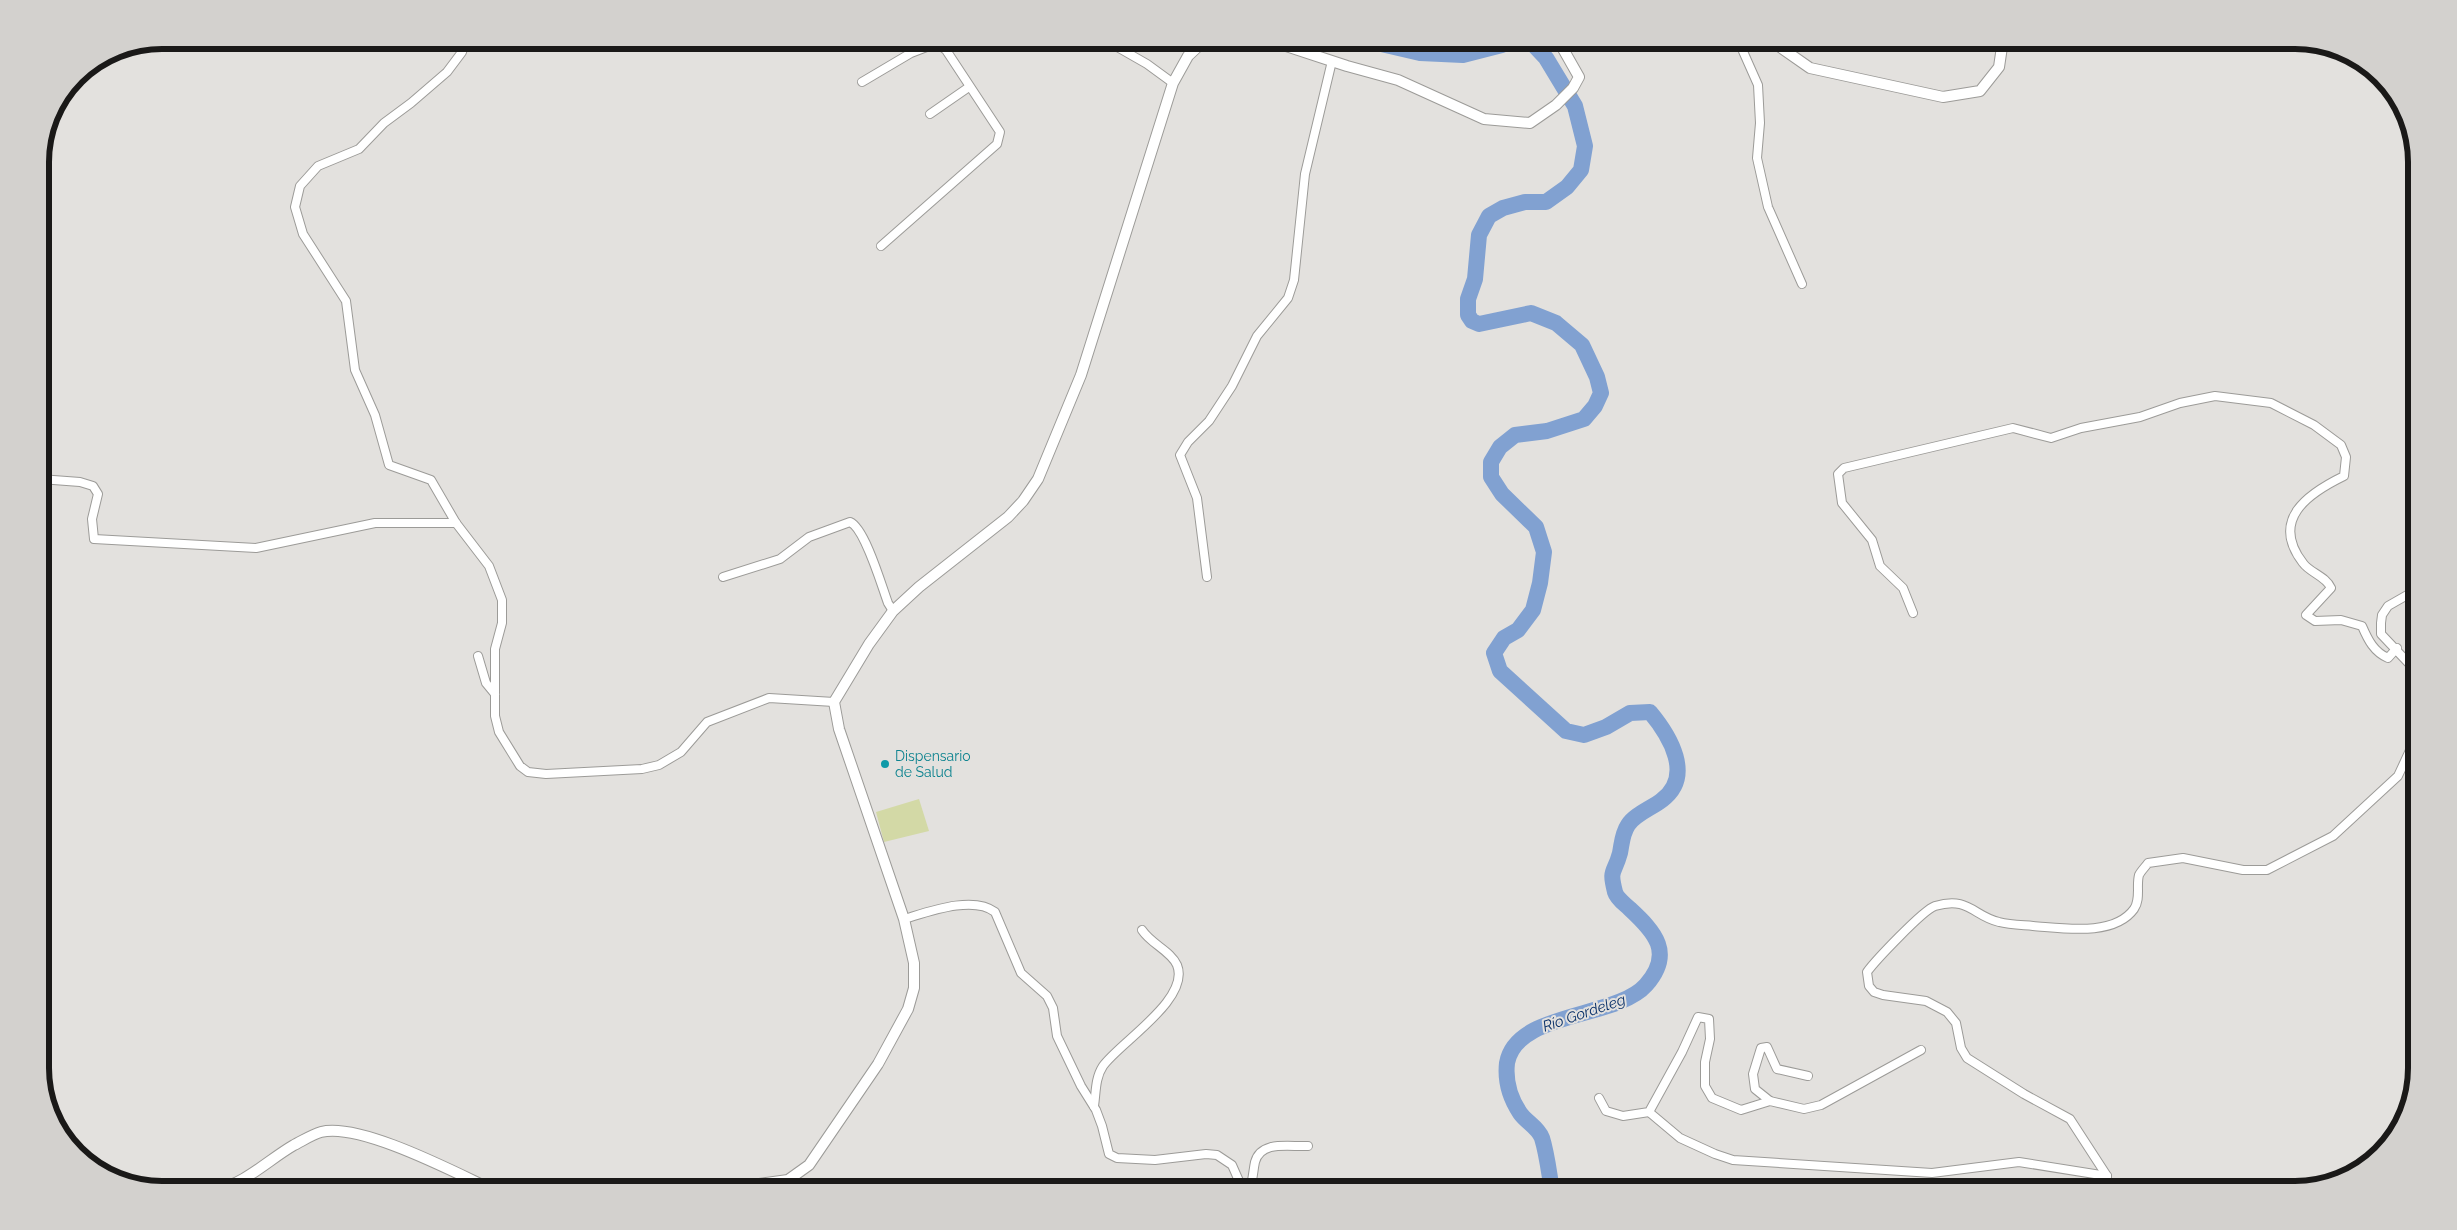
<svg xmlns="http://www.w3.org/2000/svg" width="2457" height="1230" font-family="Raleway,sans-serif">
<rect width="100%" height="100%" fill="#e3e1de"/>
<polygon fill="#d3d9a6" points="919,799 929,831 884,842 876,812"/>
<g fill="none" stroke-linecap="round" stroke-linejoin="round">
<g stroke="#81a1d1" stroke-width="16">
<polyline points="1373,40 1377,43 1420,53 1463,55 1502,45 1506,40"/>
<path d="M 1529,40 L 1546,58 L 1575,106 L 1585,146 L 1581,170 L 1567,187 L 1546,202 L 1525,202 L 1503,208 L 1489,216 L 1479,235 L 1475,279 L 1468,299 L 1468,315 L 1472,321 L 1479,324 L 1531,313 L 1556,323 L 1582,345 L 1597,377 L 1601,393 L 1595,406 L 1584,419 L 1547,431 L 1515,435 L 1500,447 L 1491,462 L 1491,477 L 1502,494 L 1536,527 L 1544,552 L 1540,583 L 1533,610 L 1518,630 L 1504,638 L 1494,653 L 1500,671 L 1566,731 L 1584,735 L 1606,727 L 1630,713 L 1650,712 C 1670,736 1694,776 1662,800 C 1652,808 1635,814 1628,825 C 1622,834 1622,843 1620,853 C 1614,875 1609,868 1615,892 C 1617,899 1625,904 1630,909 C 1655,932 1674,953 1646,985 C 1616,1019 1516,1011 1507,1063 C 1505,1081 1510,1098 1520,1113 C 1526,1122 1538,1127 1542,1138 C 1547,1154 1549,1173 1552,1190"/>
</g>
<defs>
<g id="street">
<polyline points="466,40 462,52 447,72 411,103 384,123 359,149 318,166 300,186 295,207 303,234 346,301 355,370 375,415 389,465 431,480 456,523 489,566 502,600 502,623 495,649 495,716 499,732 520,766 528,772 546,774 642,769 659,765 681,752 707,722 769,698 834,702"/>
<polyline points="1105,40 1147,64 1173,83"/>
<polyline points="1738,40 1758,85 1760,123 1757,158 1768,207 1802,284"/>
<polyline points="1030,41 1032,40"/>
<polyline points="862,82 911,53 937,43 946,50 1000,132 997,144 881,246"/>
<polyline points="930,114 969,87"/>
<polyline points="40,479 80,482 93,486 98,494 92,519 94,539 256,548 375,523 456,523"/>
<path d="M 723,577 L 780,559 L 809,537 L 850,522 C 865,528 882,587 888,603 L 893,611"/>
<polyline points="1207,577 1197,498 1180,455 1188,442 1209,421 1232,386 1257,336 1288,298 1294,280 1305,174 1332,61"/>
<polyline points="2417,595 2409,594 2388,606 2382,615 2381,623 2381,634 2417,672"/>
<path d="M 1913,613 L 1903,588 L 1880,566 L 1872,540 L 1842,503 L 1838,474 L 1844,468 L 2013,428 L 2051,438 L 2081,428 L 2140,417 L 2180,403 L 2215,396 L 2271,403 L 2314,425 L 2341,445 L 2346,457 L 2344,476 C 2307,494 2270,520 2303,563 C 2310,573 2326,576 2331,588 L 2306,615 L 2315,621 L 2341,620 L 2362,626 C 2368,640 2374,652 2388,658 L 2397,648"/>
<polyline points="478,656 486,683 495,694"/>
<path d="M 904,919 C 928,912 973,895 995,912 L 1021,973 L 1047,996 L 1053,1008 L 1057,1036 L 1081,1086 L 1096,1110 L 1102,1126 L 1109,1154 L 1117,1158 L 1155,1160 L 1206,1154 L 1217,1155 L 1232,1165 L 1243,1190"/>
<polyline points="1599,1098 1606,1111 1623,1116 1649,1112 1682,1052 1698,1017 1709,1019 1710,1039 1705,1062 1705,1086 1712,1098 1741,1110 1770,1101 1804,1109 1821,1105 1921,1050"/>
<polyline points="1770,1101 1755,1089 1753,1074 1761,1048 1767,1047 1777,1069 1808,1076"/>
<path d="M 1094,1106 C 1096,1093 1095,1078 1103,1066 C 1119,1043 1191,999 1177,965 C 1171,951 1151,944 1142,930"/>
<polyline points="1649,1112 1680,1138 1715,1154 1733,1160 1932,1173 2019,1162 2107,1176"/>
<path d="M 1249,1190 C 1253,1182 1253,1171 1255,1162 C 1261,1140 1289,1147 1308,1146"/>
<path d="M 2102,1190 L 2105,1188 L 2107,1176 L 2070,1119 L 2024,1094 L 1967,1058 L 1961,1048 L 1956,1023 L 1947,1012 L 1926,1001 L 1883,995 L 1874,992 L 1869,986 L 1867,972 C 1875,961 1923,910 1935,906 C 1969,896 1973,916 1999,922 C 2010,925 2022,925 2033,926 C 2062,928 2114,937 2134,909 C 2141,899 2136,886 2139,875 C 2141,871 2146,866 2148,863 L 2183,858 L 2243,870 L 2267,870 L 2333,836 L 2398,776 L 2411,748 L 2417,724"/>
</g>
<g id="secondary">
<polyline points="1268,40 1347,66 1398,80 1484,119 1530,123 1556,105 1573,88 1579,77 1558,40"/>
<polyline points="1770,40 1810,68 1943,97 1980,91 1999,67 2003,40"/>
<path d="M 215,1190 C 245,1184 268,1160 294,1145 C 302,1141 313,1134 321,1132 C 360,1122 456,1173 493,1190"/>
<polyline points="716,1190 788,1180 809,1165 878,1064 908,1009 914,988 914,963 904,919 839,729 834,702 869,644 893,611 919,587 1008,517 1023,501 1038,479 1081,375 1173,83 1188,56 1205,40"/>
</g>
</defs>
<use href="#street" stroke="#9c9b98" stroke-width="10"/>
<use href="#secondary" stroke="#9c9b98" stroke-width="12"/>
<use href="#street" stroke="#fff" stroke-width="8"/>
<use href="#secondary" stroke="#fff" stroke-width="10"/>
</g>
<circle fill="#0f9aa8" stroke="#e3e1de" stroke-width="2" cx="885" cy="764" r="5"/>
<g text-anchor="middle" stroke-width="4" stroke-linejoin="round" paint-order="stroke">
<g font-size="14" fill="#0d838f" stroke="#e3e1de" text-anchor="start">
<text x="895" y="761">Dispensario<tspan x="895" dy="16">de Salud</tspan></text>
</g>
<g font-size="15" font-style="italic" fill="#072f68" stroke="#e3e1de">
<text transform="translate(1584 1013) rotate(-19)" y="5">Río Gordeleg</text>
</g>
</g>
<path d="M0 0H2457V1230H0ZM162 49H2295A113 113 0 0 1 2408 162V1068A113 113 0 0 1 2295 1181H162A113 113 0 0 1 49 1068V162A113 113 0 0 1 162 49Z" fill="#d3d1ce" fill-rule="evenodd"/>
<path fill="none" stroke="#1a1918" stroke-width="6" d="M162 49H2295A113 113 0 0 1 2408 162V1068A113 113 0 0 1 2295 1181H162A113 113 0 0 1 49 1068V162A113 113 0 0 1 162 49Z"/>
</svg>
